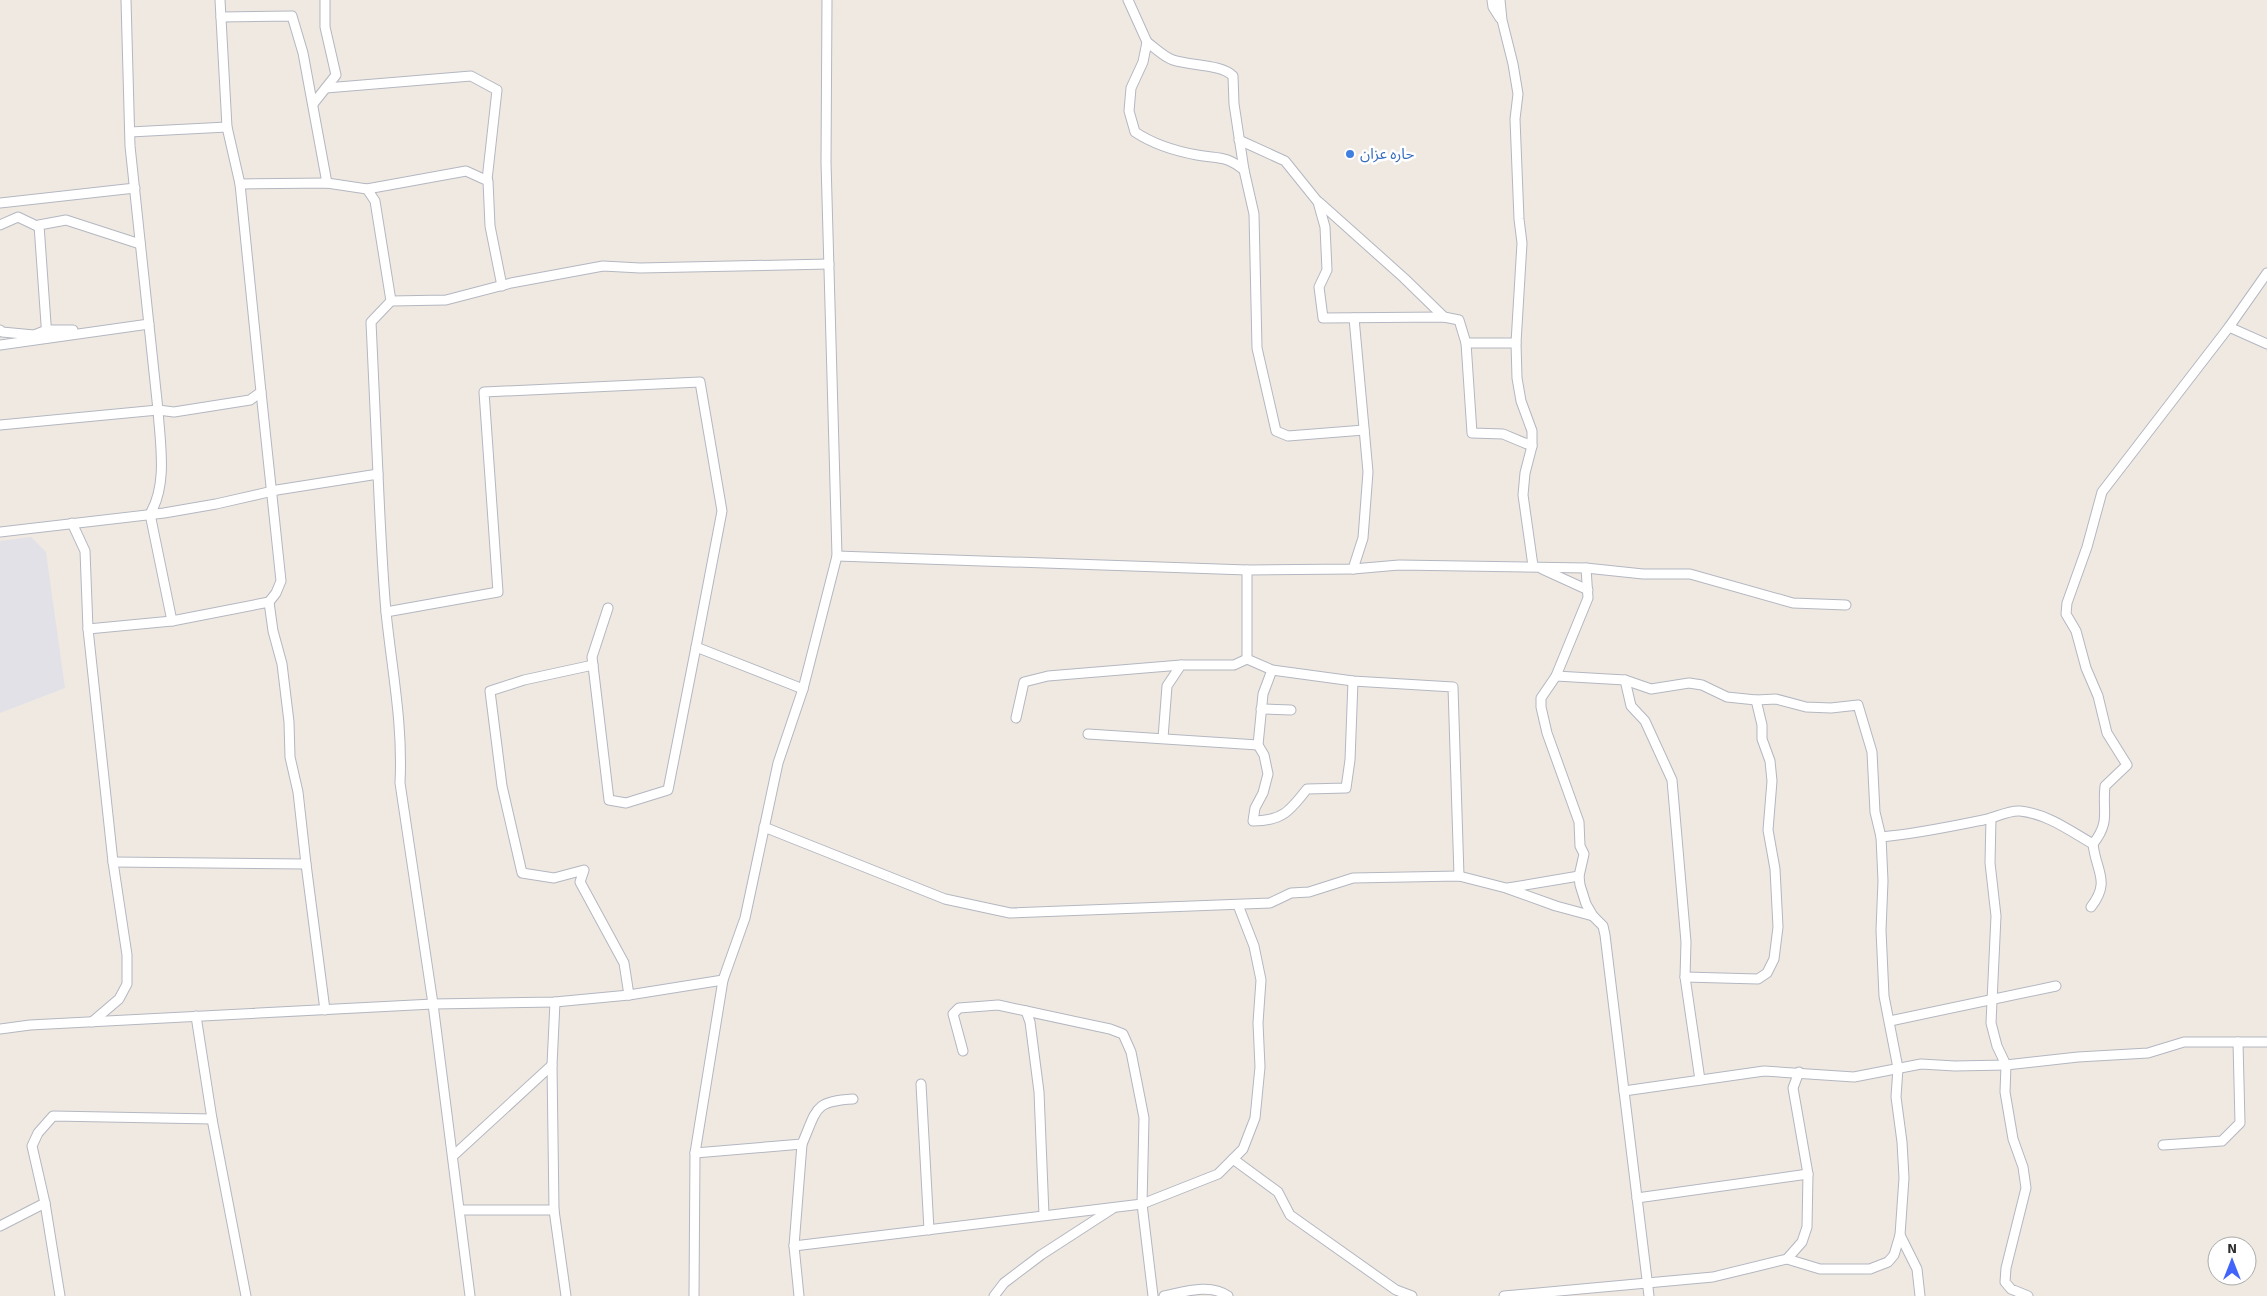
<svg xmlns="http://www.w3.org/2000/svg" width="2267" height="1296" font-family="Signika,'Noto Sans Arabic',sans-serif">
<rect width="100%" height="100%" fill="#efe9e1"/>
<polygon fill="#e3e1e8" points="31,537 46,552 65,688 0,713 0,541"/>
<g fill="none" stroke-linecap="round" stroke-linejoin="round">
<defs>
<g id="street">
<polyline points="126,0 130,146 158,410 174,412 250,400 261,392 240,184 227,127 220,0"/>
<path d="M 1128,0 L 1147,42 L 1143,62 L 1131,88 L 1129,111 L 1135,132 C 1153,144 1175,151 1197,155 C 1219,159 1225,155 1244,170 L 1254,214 L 1257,348 L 1276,431 L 1288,436 L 1364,430"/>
<polyline points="1492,0 1493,7 1500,18"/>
<polyline points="1500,0 1502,20 1513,64 1518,94 1515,119 1519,219 1522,243 1516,343 1517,378 1521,401 1532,431 1532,446 1525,473 1523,495 1533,566"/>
<polyline points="221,17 292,16 303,53 327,183"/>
<path d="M 1147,42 C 1155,48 1164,57 1173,60 C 1191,66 1221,64 1233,76 L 1234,104 L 1244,170"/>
<polyline points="326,88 471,76 497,90 487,180"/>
<polyline points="313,104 336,75 325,27 325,0"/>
<polyline points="130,132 227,127"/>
<polyline points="1239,140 1285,161 1318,202 1325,227 1327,270 1319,287 1323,318 1444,317 1459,320 1466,343 1472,433 1503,434 1532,446"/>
<polyline points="240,184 327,183 367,189 375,201 391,301"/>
<polyline points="367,189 466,171 488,181 490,226 502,286"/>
<polyline points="1319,202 1404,278 1444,317"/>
<polyline points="0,203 135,188"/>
<polyline points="0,225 18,217 39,227"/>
<polyline points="2229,327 2267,344"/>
<polyline points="0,330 2,332 34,335 47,330 73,330"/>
<polyline points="47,338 39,225 66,220 140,244"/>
<polyline points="1466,343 1516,343"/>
<polyline points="0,345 149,324"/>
<polyline points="261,392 281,581 276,593 269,602"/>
<path d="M 0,425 L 158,410 C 160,443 168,484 150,514 L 172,621"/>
<polyline points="378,474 371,322 391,301 446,300 511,283 603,266 640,268 829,264"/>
<polyline points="72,523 85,551 88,629 113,862 127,955 127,984 119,999 92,1022"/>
<path d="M 0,532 L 164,513 L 216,504 L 277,490 L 378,474 C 380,520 382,566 386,612 C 392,671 403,723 400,783 L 433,1004 L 470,1296"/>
<polyline points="837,556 1247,570 1353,569 1399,565 1586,568 1643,574 1690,574 1793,603 1846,605"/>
<polyline points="1586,568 1588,598 1556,676 1541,698 1541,707 1547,733 1579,822 1580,846 1584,854 1579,876 1580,885 1586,904 1593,916 1603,926 1605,935 1649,1296"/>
<polyline points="1353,569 1363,538 1368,472 1354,318"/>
<polyline points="1542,569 1588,590"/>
<polyline points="1247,570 1247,659 1272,670 1353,681 1453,687 1459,876"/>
<polyline points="608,608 592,657 609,800 626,803 668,790 696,647 803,689"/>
<polyline points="386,612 498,592 484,392 700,382 722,511 696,647"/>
<polyline points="88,629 172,621 269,602 273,631 282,664 289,722 290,757 298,792 306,864 113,862"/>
<polyline points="593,665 524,680 490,691 502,786 522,873 554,878 584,870 580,882 624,963 629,995"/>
<path d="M 1272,670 L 1263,694 L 1258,745 L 1264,755 L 1268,774 L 1263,793 L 1255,808 L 1253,821 C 1282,821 1290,811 1307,789 L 1346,788 L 1350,760 L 1353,681"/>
<polyline points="1625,680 1631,706 1645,721 1672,780 1686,942 1685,977 1700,1080"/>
<polyline points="1261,709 1291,710"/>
<polyline points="1016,718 1024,682 1048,676 1181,665"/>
<polyline points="1088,734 1258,745"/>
<polyline points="1163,738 1167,686 1181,665 1234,665 1247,659"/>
<polyline points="1991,818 1990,863 1996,916 1991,1023 1997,1046 2006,1065 2005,1092 2013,1139 2023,1167 2026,1188 2006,1268 2005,1282 2011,1289 2028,1296"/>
<polyline points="764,827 945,899 1010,913 1270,903 1291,893 1309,892 1353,878 1459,876 1506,888 1556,906 1593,916"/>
<path d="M 1881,837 C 1916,834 1949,827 1983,820 C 1995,818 2008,810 2020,811 C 2048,814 2070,831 2093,844"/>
<polyline points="306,864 325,1010"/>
<polyline points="1508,888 1579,876"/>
<path d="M 2091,907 C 2111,881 2096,872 2093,844 C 2111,821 2102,812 2105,786 L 2127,765 L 2107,733 L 2098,696 L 2086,668 L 2076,631 L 2066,614 L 2067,603 L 2087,547 L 2102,492 L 2229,327 L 2267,273"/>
<polyline points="1685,977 1758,979 1767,973 1774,959 1778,927 1775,869 1768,830 1772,781 1770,761 1762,739 1762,725 1756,700"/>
<polyline points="1026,1011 1110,1029 1123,1034 1131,1052 1144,1118 1142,1204 1153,1296"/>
<polyline points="196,1016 212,1119 246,1296"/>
<polyline points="1890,1021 2056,986"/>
<polyline points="0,1029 30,1025 433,1004 555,1002 629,995 723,980"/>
<polyline points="963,1051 953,1014 959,1008 998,1005 1026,1011 1030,1022 1039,1092 1044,1215"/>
<polyline points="921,1084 929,1230"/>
<polyline points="1624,1091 1764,1071 1854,1077 1921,1064 1955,1066 2006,1065 2078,1057 2148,1053 2184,1042 2267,1042"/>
<polyline points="2163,1145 2222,1141 2240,1123 2238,1042"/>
<path d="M 695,1153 L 802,1144 C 817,1110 813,1101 853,1099"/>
<polyline points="453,1156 552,1065"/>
<polyline points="1233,1159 1278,1192 1290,1215 1396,1290 1412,1296"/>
<polyline points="1637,1198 1808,1174"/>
<polyline points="45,1203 60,1296"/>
<polyline points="461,1210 554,1210 566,1296"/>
<polyline points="554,1210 552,1065 555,1002"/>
<polyline points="0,1226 45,1203 32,1146 38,1133 53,1116 212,1119"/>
<polyline points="1900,1235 1917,1269 1920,1296"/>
<polyline points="794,1246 1142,1204 1218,1174 1243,1149 1255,1118 1260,1067 1258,1023 1261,980 1254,946 1238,905"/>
<polyline points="1787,1259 1802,1242 1807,1227 1808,1174 1793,1088 1799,1072"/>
<polyline points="694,1296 695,1153 723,980 745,918 778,763 803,689 837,556 826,162 827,0"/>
<polyline points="799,1296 794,1246 802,1144"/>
<polyline points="994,1296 1004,1283 1041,1255 1112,1209"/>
<path d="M 1164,1296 C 1184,1292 1210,1283 1228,1296"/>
<polyline points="1504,1296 1713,1277 1787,1259 1820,1269 1870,1269 1888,1262 1894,1255 1900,1235 1904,1178 1902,1142 1896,1097 1898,1068 1884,996 1881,930 1883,881 1881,837 1875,812 1872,752 1858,705 1831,708 1806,707 1776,699 1756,700 1727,697 1702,685 1689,683 1651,689 1625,680 1556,676"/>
</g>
</defs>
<use href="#street" stroke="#b4b7c1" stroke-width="11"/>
<use href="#street" stroke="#fff" stroke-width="9"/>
</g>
<circle fill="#3f7fe0" stroke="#fff" stroke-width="2" cx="1350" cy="154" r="5"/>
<g text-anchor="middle" stroke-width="5" stroke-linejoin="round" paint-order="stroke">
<g font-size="15" fill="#366cbe" stroke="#fff" text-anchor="start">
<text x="1360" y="159">حاره عزان</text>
</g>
</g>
<g transform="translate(2232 1261)"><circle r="24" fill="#ffffff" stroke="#ababab"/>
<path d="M0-4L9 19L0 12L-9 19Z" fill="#4264fb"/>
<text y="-8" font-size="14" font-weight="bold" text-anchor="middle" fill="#2e2e2e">N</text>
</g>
</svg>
